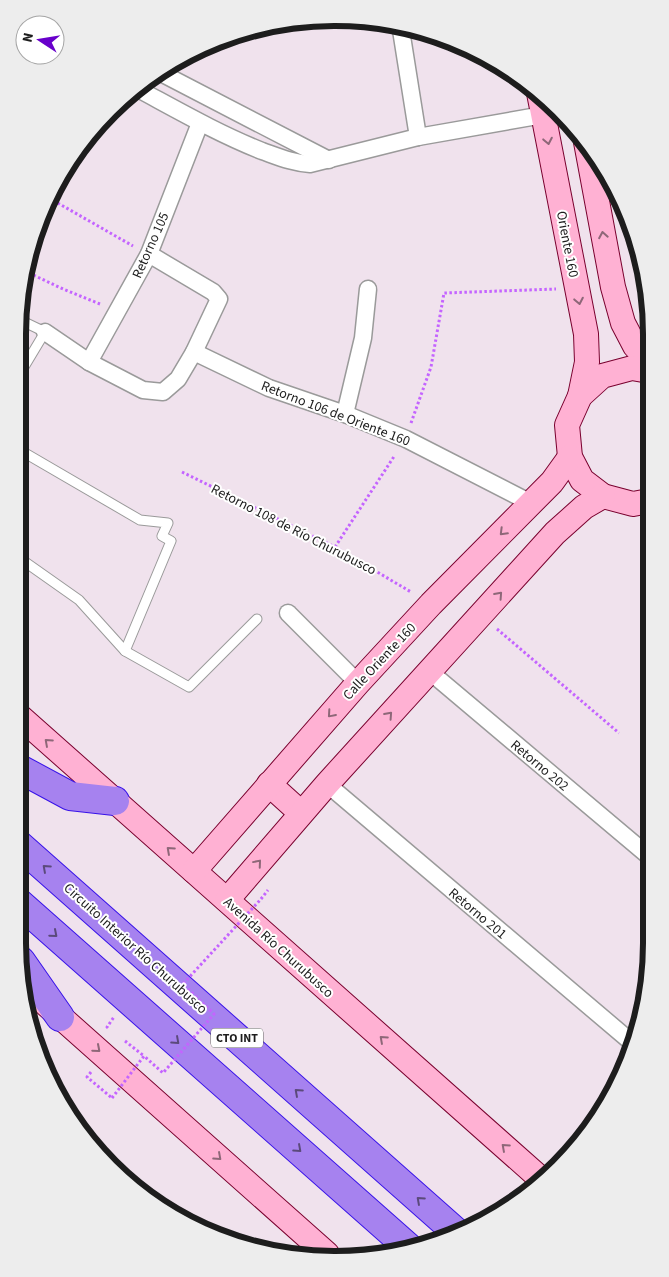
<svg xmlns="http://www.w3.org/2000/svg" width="669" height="1277" font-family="'Source Sans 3',sans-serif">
<rect width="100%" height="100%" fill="#f0e2ed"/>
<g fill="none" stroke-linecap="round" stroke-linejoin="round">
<defs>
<g id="lane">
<polyline points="18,377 45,332 18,319"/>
<polyline points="18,449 140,520 168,523 162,536 171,541 125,651"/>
<polyline points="18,557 79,600 125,651 189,687 257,619"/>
</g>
<g id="street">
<polyline points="401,30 418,137"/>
<polyline points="163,74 329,160"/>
<path d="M 138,89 C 179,111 219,134 262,151 C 279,157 293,163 310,164 L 418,137 L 543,115"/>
<polyline points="45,332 89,362 143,390 163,392 178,379 194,352 219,299 213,292 149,254"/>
<polyline points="194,352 269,388 345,414 406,439 531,503"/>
<polyline points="89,362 149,254 200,123"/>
<polyline points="345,414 363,338 368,289"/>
<polyline points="288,613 358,683"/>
<polyline points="429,671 651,858"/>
<polyline points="327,784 630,1041"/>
<polyline points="246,1246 260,1249"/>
</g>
<g id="secondary">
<polyline points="539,93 586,334 587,362 580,396"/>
<polyline points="586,142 613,287 623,323 635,346 649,361"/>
<polyline points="649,371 632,368 602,376 580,396 567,425 570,457 582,480 603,496 633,504 649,501"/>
<polyline points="18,715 541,1179"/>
<polyline points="269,784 301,813"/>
<polyline points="194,871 358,683 431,604 552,482 570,457"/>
<polyline points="227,900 327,784 555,533 584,507 603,496"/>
<polyline points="46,1004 327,1254"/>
</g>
<g id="highway">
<polyline points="18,768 70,796 115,801"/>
<polyline points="18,844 456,1232"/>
<polyline points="18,902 408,1247"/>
<polyline points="21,961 60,1017"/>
</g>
</defs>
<use href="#lane" stroke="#9a9a9a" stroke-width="11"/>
<use href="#street" stroke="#9a9a9a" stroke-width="19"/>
<use href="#secondary" stroke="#79002e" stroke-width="26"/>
<use href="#highway" stroke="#3813e9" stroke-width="30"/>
<g stroke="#c464ff" stroke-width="3" stroke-dasharray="2.5 2.5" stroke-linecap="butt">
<polyline points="49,198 133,246"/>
<polyline points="29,273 63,289 100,304"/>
<polyline points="411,423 431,367 444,293 556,289"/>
<polyline points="182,472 335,547 411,592"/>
<polyline points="335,547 395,455"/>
<polyline points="497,629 619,733"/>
<polyline points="261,899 268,890"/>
<polyline points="108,1028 107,1027 114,1017"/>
<polyline points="125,1041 144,1056"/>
<polyline points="91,1072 87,1077 112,1098"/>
</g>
<use href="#lane" stroke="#fff" stroke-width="9"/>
<use href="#street" stroke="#fff" stroke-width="16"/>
<use href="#secondary" stroke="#ffb1d3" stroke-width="24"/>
<use href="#highway" stroke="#a682ef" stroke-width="28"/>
<polyline stroke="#c464ff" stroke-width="3" stroke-dasharray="2.5 2.5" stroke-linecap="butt" points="112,1098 144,1056 163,1073 214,1014 183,984 261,899"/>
</g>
<defs><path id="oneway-chevron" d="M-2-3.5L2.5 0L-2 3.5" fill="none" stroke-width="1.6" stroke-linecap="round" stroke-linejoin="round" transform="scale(1.25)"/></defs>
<g stroke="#8e6778">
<use href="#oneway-chevron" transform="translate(548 141) rotate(79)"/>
<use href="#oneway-chevron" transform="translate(603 235) rotate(-100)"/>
<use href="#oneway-chevron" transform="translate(579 301) rotate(79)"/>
<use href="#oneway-chevron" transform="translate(503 532) rotate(135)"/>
<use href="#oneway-chevron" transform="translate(499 595) rotate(-48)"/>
<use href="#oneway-chevron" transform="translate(331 714) rotate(131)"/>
<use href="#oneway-chevron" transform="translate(389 715) rotate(-48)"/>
<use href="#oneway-chevron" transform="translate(48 742) rotate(-138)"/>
<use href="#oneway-chevron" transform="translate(170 850) rotate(-138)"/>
<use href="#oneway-chevron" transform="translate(258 863) rotate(-50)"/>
<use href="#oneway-chevron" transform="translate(383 1039) rotate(-138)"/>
<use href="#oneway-chevron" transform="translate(97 1049) rotate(41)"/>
<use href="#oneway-chevron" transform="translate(505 1147) rotate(-138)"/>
<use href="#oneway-chevron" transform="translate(218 1157) rotate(42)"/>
</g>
<g stroke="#5b4a7b">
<use href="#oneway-chevron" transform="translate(46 868) rotate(-138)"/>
<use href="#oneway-chevron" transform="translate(54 934) rotate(41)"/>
<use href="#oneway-chevron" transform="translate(176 1041) rotate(42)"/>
<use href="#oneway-chevron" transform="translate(298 1092) rotate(-138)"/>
<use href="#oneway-chevron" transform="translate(298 1149) rotate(42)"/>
<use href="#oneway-chevron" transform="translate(420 1200) rotate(-138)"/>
</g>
<g text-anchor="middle" stroke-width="4" stroke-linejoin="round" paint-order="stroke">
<rect fill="#fff" stroke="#616161" stroke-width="1" x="211" y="1028.5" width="52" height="19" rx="4"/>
<g font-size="12" font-weight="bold" fill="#1d1d1d">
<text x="237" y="1042">CTO INT</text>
</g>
<g font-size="14" fill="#1d1d1d" stroke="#fff">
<text transform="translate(568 244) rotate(79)" y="5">Oriente 160</text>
<text transform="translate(150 245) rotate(-66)" y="5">Retorno 105</text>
<text transform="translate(336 413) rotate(21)" y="5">Retorno 106 de Oriente 160</text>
<text transform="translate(294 529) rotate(27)" y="5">Retorno 108 de Río Churubusco</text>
<text transform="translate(379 661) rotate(-47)" y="5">Calle Oriente 160</text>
<text transform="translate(540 765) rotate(40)" y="5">Retorno 202</text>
<text transform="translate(478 913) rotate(40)" y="5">Retorno 201</text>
<text transform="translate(279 947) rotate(42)" y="5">Avenida Río Churubusco</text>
<text transform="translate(136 948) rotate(42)" y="5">Circuito Interior Río Churubusco</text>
</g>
</g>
<path d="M0 0H669V1277H0ZM334 26H335A308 308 0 0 1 643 334V943A308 308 0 0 1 335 1251H334A308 308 0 0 1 26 943V334A308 308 0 0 1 334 26Z" fill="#ededed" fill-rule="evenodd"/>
<path fill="none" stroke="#1d1d1d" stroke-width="6" d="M334 26H335A308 308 0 0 1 643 334V943A308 308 0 0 1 335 1251H334A308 308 0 0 1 26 943V334A308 308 0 0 1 334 26Z"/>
<g transform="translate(40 40) rotate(282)"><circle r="24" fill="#ffffff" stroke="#a5a5a5"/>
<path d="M0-4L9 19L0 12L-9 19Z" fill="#6800cb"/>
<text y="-8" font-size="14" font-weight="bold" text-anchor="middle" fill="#1d1d1d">N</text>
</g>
</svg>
